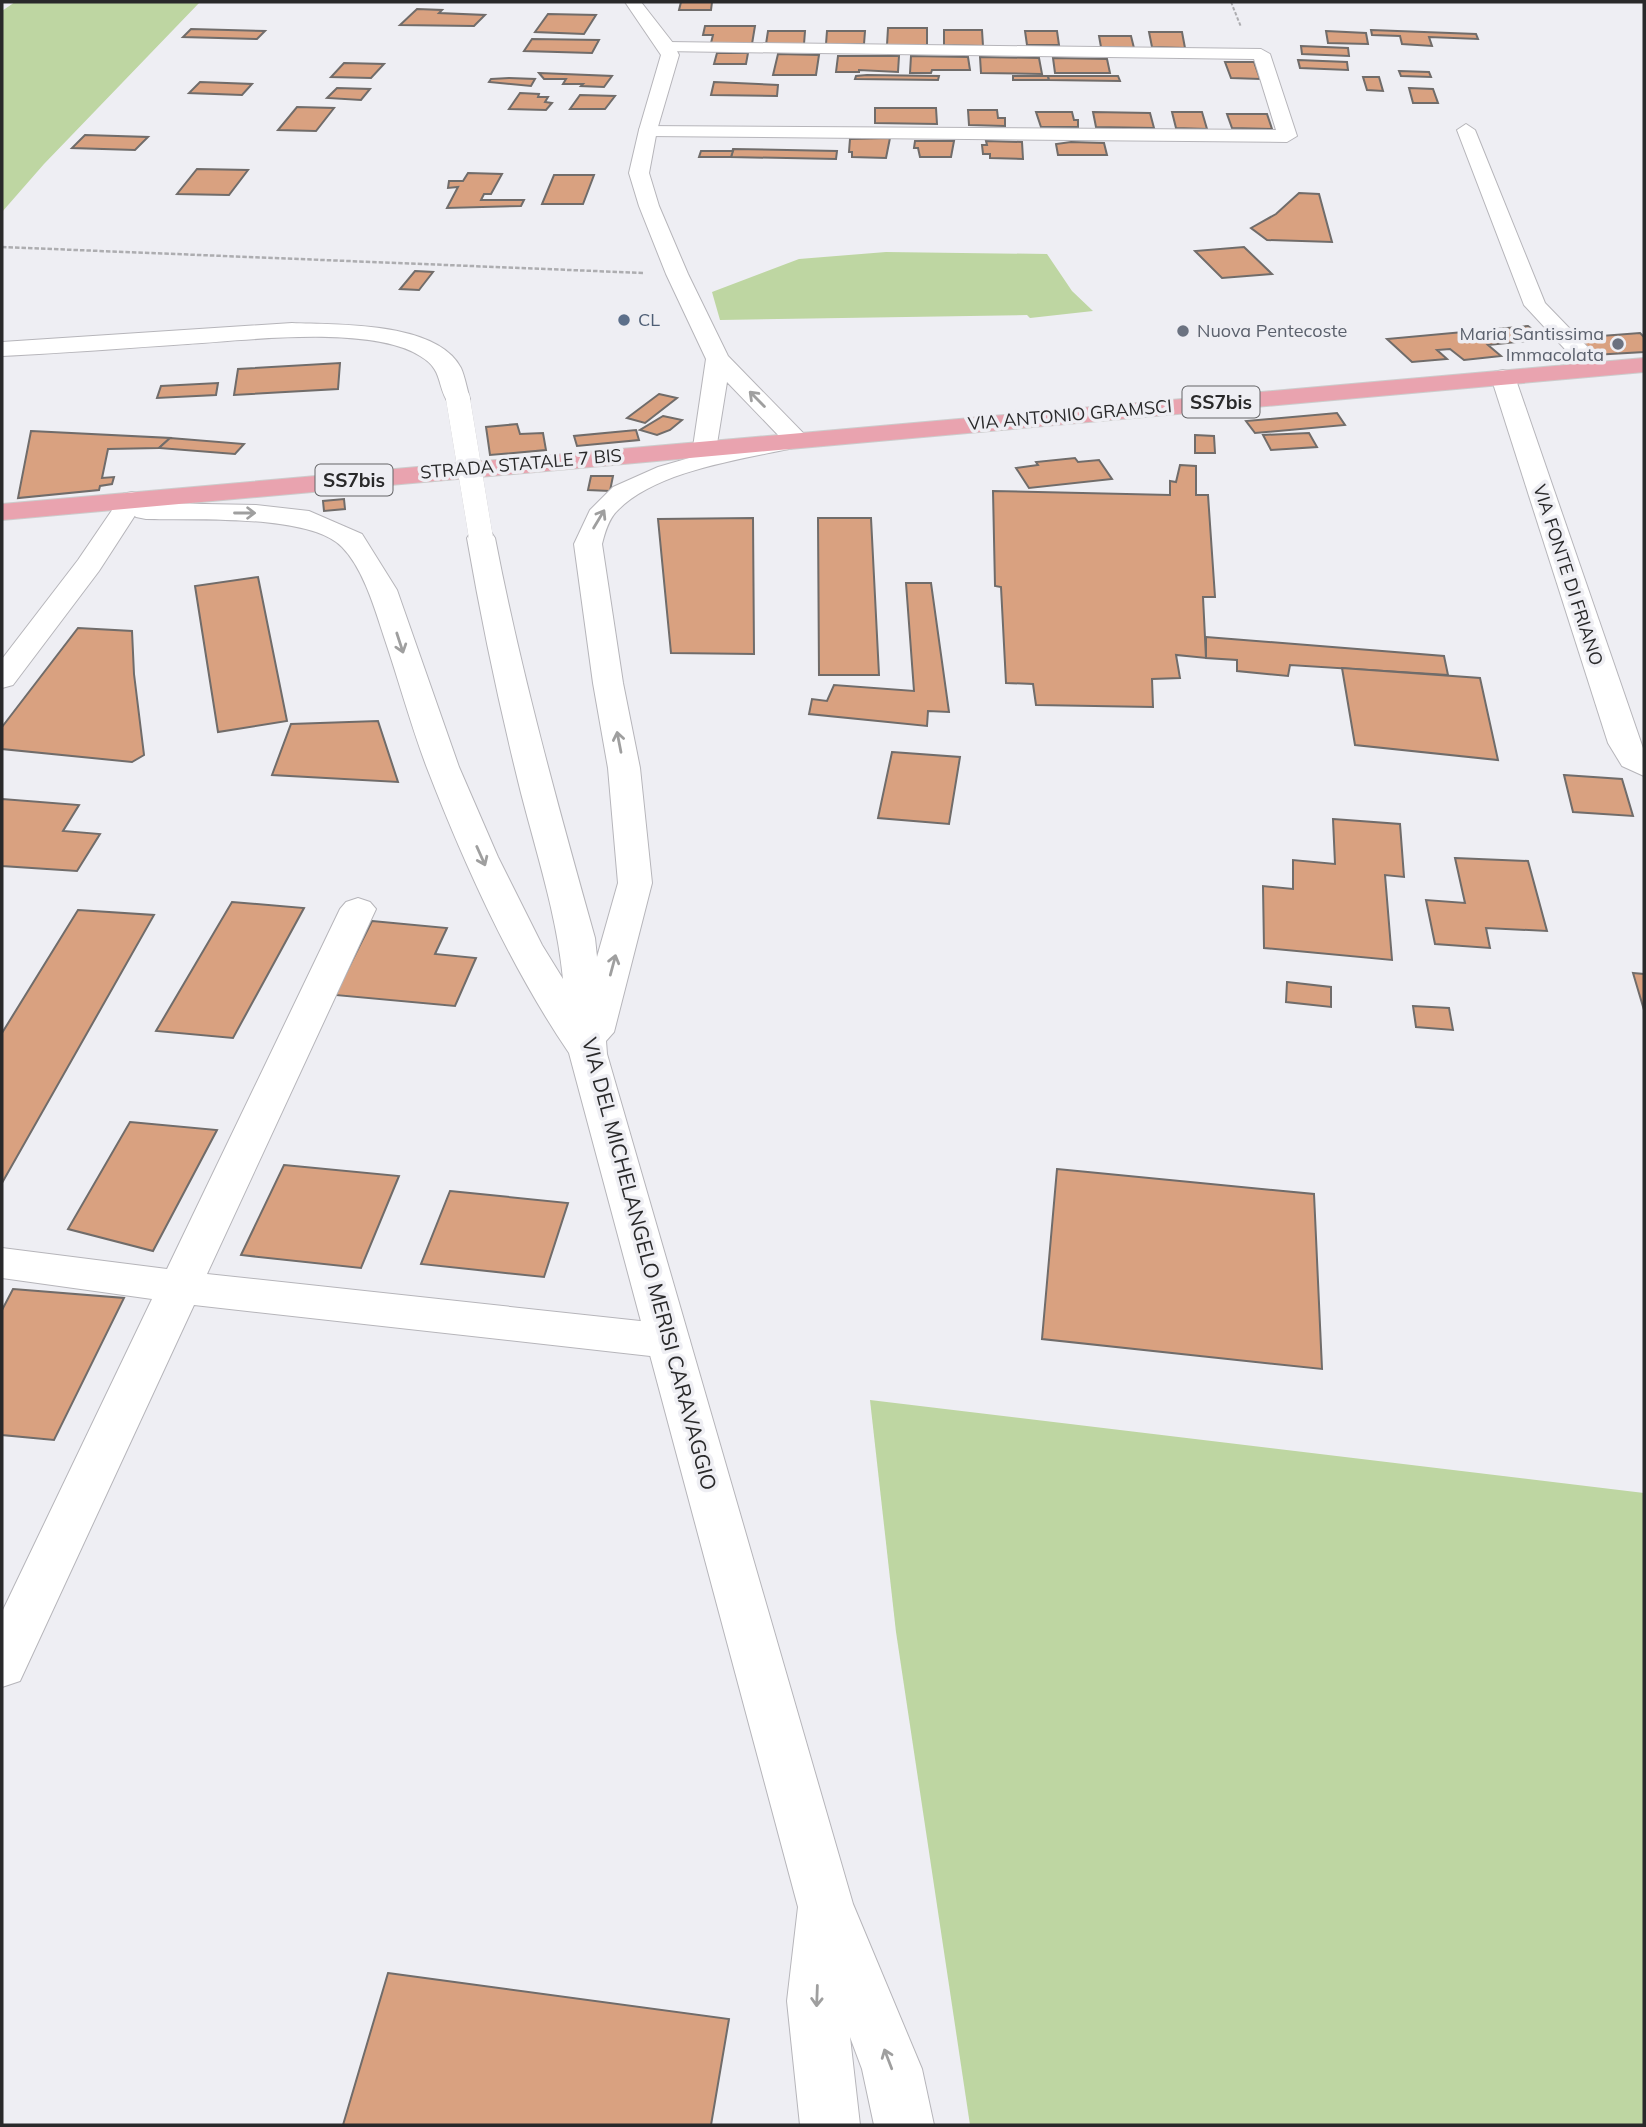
<svg xmlns="http://www.w3.org/2000/svg" width="1646" height="2127" font-family="Mulish,sans-serif">
<rect width="100%" height="100%" fill="#eeeef3"/>
<g fill="#bed6a2">
<polygon points="15,2 200,2 44,164 2,212 2,11"/>
<polygon points="886,252 1047,254 1072,291 1093,311 1030,318 1027,315 720,320 712,292 799,259"/>
<polygon points="870,1400 1644,1493 1644,2125 970,2125 896,1632"/>
</g>
<g fill="#d9a180" stroke="#706c6a" stroke-width="2">
<polygon points="681,2 712,2 711,10 679,10"/>
<polygon points="417,9 442,10 439,13 485,15 474,26 400,25"/>
<polygon points="548,14 596,15 584,34 535,32"/>
<polygon points="705,26 755,26 752,44 711,43 713,35 703,35"/>
<polygon points="888,28 927,28 927,45 887,45"/>
<polygon points="191,29 265,31 257,39 183,37"/>
<polygon points="944,30 982,30 983,46 944,45"/>
<polygon points="1371,30 1476,34 1478,39 1429,37 1432,46 1402,44 1400,36 1372,35"/>
<polygon points="768,31 805,31 804,44 766,44"/>
<polygon points="827,31 865,31 864,44 826,44"/>
<polygon points="1025,31 1057,31 1059,45 1027,45"/>
<polygon points="1326,31 1366,33 1368,44 1328,43"/>
<polygon points="1149,32 1182,32 1185,48 1152,47"/>
<polygon points="1099,36 1131,36 1134,48 1101,47"/>
<polygon points="532,39 599,40 592,53 524,51"/>
<polygon points="1301,46 1348,48 1349,56 1302,54"/>
<polygon points="717,53 748,53 746,64 714,64"/>
<polygon points="778,54 819,55 816,75 773,75"/>
<polygon points="838,56 899,56 898,72 859,70 859,72 836,72"/>
<polygon points="911,56 968,57 970,70 932,70 931,73 910,73"/>
<polygon points="980,57 1039,58 1042,74 981,73"/>
<polygon points="1053,58 1107,59 1110,73 1055,73"/>
<polygon points="1298,60 1347,62 1348,70 1300,68"/>
<polygon points="1225,62 1254,62 1260,79 1231,78"/>
<polygon points="344,63 384,64 371,78 331,77"/>
<polygon points="1399,71 1429,72 1431,77 1401,76"/>
<polygon points="539,73 612,76 604,87 581,86 583,84 563,84 566,79 544,79"/>
<polygon points="867,75 939,76 938,80 855,79 856,76"/>
<polygon points="1013,76 1048,76 1049,80 1013,80"/>
<polygon points="1048,76 1118,76 1120,81 1049,80"/>
<polygon points="1363,77 1379,77 1383,91 1367,90"/>
<polygon points="491,79 509,78 535,79 531,86 489,82"/>
<polygon points="200,82 252,84 242,95 189,93"/>
<polygon points="714,82 778,85 777,96 711,95"/>
<polygon points="337,88 370,89 361,100 327,98"/>
<polygon points="1409,88 1433,89 1438,103 1413,103"/>
<polygon points="520,93 539,94 538,97 548,97 545,102 552,103 546,110 509,109"/>
<polygon points="580,95 615,96 605,109 570,109"/>
<polygon points="297,107 334,108 316,131 278,130"/>
<polygon points="875,108 936,108 937,124 875,123"/>
<polygon points="968,110 997,110 998,118 1005,118 1005,126 969,125"/>
<polygon points="1036,112 1072,112 1074,120 1078,120 1078,127 1041,127"/>
<polygon points="1093,112 1150,113 1154,128 1096,127"/>
<polygon points="1172,112 1202,112 1207,129 1176,128"/>
<polygon points="1227,114 1267,114 1272,129 1232,128"/>
<polygon points="85,135 148,137 135,150 72,148"/>
<polygon points="890,138 886,158 852,157 852,152 849,152 850,139"/>
<polygon points="915,141 954,141 951,157 920,157 918,148 914,148"/>
<polygon points="986,141 1022,142 1023,159 990,158 990,154 983,154 982,145 987,145"/>
<polygon points="1071,142 1104,143 1107,155 1058,155 1056,144"/>
<polygon points="733,149 837,151 836,159 731,157"/>
<polygon points="701,151 733,151 731,157 699,157"/>
<polygon points="197,169 248,170 229,195 177,194"/>
<polygon points="468,173 502,174 491,194 484,194 481,200 524,200 521,206 447,208 458,187 448,188 449,181 463,181"/>
<polygon points="554,175 594,175 583,204 542,204"/>
<polygon points="1299,193 1319,194 1332,242 1267,240 1251,228 1276,214"/>
<polygon points="1244,247 1272,274 1222,278 1195,251"/>
<polygon points="415,271 433,272 419,290 400,289"/>
<polygon points="1528,326 1545,339 1488,345 1501,356 1464,360 1450,349 1437,350 1447,359 1412,362 1387,339"/>
<polygon points="1640,333 1644,337 1644,352 1593,355 1574,338"/>
<polygon points="340,363 338,389 234,395 238,369"/>
<polygon points="218,383 216,395 157,398 161,386"/>
<polygon points="659,394 677,398 645,423 627,418"/>
<polygon points="1337,413 1345,425 1255,433 1246,421"/>
<polygon points="663,416 682,420 670,430 657,435 640,430"/>
<polygon points="517,424 520,434 543,433 546,450 490,455 486,427"/>
<polygon points="636,430 639,440 577,446 574,436"/>
<polygon points="31,431 170,438 159,448 108,449 102,478 114,477 112,484 100,486 99,490 18,498"/>
<polygon points="1309,433 1317,447 1271,450 1263,435"/>
<polygon points="1195,435 1214,436 1215,453 1195,453"/>
<polygon points="170,438 244,444 235,454 159,448"/>
<polygon points="1075,458 1078,462 1099,460 1112,479 1029,488 1016,468 1038,465 1036,462"/>
<polygon points="1180,465 1196,466 1196,495 1208,495 1215,597 1203,597 1206,658 1176,655 1180,678 1152,679 1153,707 1036,705 1033,684 1006,683 1001,587 995,586 993,491 1170,495 1170,481 1176,482"/>
<polygon points="591,476 613,476 610,491 588,490"/>
<polygon points="344,499 345,509 324,511 323,501"/>
<polygon points="753,518 754,654 671,653 658,519"/>
<polygon points="818,518 871,518 879,675 819,675"/>
<polygon points="258,577 287,721 218,732 195,586"/>
<polygon points="906,583 931,583 949,712 928,711 927,726 809,714 812,699 827,701 834,685 914,691"/>
<polygon points="78,628 132,631 134,674 144,755 132,762 2,749 2,727"/>
<polygon points="1206,637 1444,656 1448,675 1290,665 1288,676 1237,671 1237,660 1206,658"/>
<polygon points="1342,668 1480,678 1498,760 1355,745"/>
<polygon points="378,721 398,782 272,775 291,724"/>
<polygon points="892,752 960,757 949,824 878,818"/>
<polygon points="1564,775 1622,779 1633,816 1573,812"/>
<polygon points="2,799 79,805 63,831 100,834 77,871 2,866"/>
<polygon points="1333,819 1400,824 1404,877 1385,875 1392,960 1264,948 1263,886 1293,889 1293,860 1335,864"/>
<polygon points="1455,858 1528,861 1547,931 1486,928 1490,948 1435,944 1426,900 1465,903"/>
<polygon points="232,902 304,908 233,1038 156,1031"/>
<polygon points="78,910 154,915 2,1183 2,1033"/>
<polygon points="372,921 447,928 435,954 476,958 455,1006 335,995"/>
<polygon points="1633,973 1644,974 1644,1010"/>
<polygon points="1287,982 1331,987 1331,1007 1286,1002"/>
<polygon points="1413,1006 1449,1008 1453,1030 1416,1027"/>
<polygon points="130,1122 217,1130 153,1251 68,1229"/>
<polygon points="284,1165 399,1176 361,1268 241,1255"/>
<polygon points="1057,1169 1314,1194 1322,1369 1042,1339"/>
<polygon points="450,1191 568,1203 544,1277 421,1264"/>
<polygon points="13,1289 124,1298 54,1440 2,1435 2,1310"/>
<polygon points="388,1973 729,2019 711,2125 343,2125"/>
</g>
<g fill="none" stroke-linecap="round" stroke-linejoin="round">
<defs>
<g id="street">
<polygon points="667,42 1261,49 1270,54 1297,136 1287,142 648,136 641,134 639,130 641,126 1276,130 1254,59 661,51 658,47 661,43"/>
<polygon points="1466,124 1475,130 1545,303 1604,364 1608,369 1604,374 1596,376 1588,374 1524,305 1457,130"/>
<polygon points="1503,370 1512,372 1515,377 1644,751 1644,776 1622,766 1608,743 1491,377 1494,372"/>
<polygon points="132,492 141,494 145,500 99,571 13,685 2,688 2,659 78,560 123,494"/>
<polygon points="358,898 370,902 376,909 207,1274 668,1324 684,1329 690,1341 684,1353 668,1358 194,1305 20,1681 2,1687 2,1612 152,1299 2,1278 2,1248 167,1269 340,909 346,902"/>
</g>
<g id="secondary">
<path d="M 625,2 L 641,2 L 673,43 L 679,55 L 657,130 L 649,173 L 659,206 L 688,274 L 728,356 L 810,440 L 806,445 C 749,459 660,468 618,510 C 609,518 605,532 602,544 L 623,683 L 640,768 L 652,883 L 614,1032 L 606,1041 L 607,1054 L 853,1904 L 922,2069 L 934,2125 L 874,2125 L 862,2069 L 850,2037 L 860,2125 L 800,2125 L 787,2001 L 798,1907 L 569,1053 C 510,966 465,866 427,768 C 411,726 399,681 384,637 C 375,609 363,568 342,547 C 311,514 192,520 146,519 L 136,517 L 119,500 L 123,494 C 136,491 142,495 153,503 L 256,505 L 309,511 L 362,534 L 397,590 L 459,767 L 498,857 L 542,945 L 563,979 C 557,916 537,855 521,793 C 500,709 482,624 467,538 L 471,532 L 481,530 L 491,532 L 495,538 C 521,673 558,806 595,938 L 597,957 L 618,883 L 608,768 L 593,683 L 574,544 L 590,510 L 613,487 L 658,467 L 703,454 L 697,452 L 693,447 L 706,359 L 666,274 L 639,206 L 629,173 L 639,130 L 661,55 ZM 727,382 L 779,436 L 716,450 Z"/>
<path d="M 292,323 C 336,325 437,321 461,368 C 465,377 467,389 470,399 L 467,404 L 458,406 L 449,404 C 436,385 444,370 420,356 C 372,325 247,340 188,344 C 126,348 64,353 2,356 L 2,342 Z"/>
</g>
<polygon id="primary" points="1644,358 1644,372 2,520 2,504"/>
</defs>
<use href="#street" stroke="#b6b5ba" stroke-width="2"/>
<use href="#secondary" stroke="#b6b5ba" stroke-width="2"/>
<use href="#primary" stroke="#ccc" stroke-width="2"/>
<polyline stroke="#adadb0" stroke-width="2" stroke-dasharray="3.5 2" stroke-linecap="butt" points="1231,2 1241,27"/>
<polyline stroke="#adadb0" stroke-width="2.5" stroke-dasharray="4.5 2" stroke-linecap="butt" points="2,247 644,273"/>
<use href="#street" fill="#fff" fill-rule="evenodd"/>
<use href="#secondary" fill="#fff" fill-rule="evenodd"/>
<use href="#primary" fill="#e9a3af" fill-rule="evenodd"/>
<defs>
<polyline id="secondary-bridge" points="458,399 481,538"/>
</defs>
<use href="#secondary-bridge" stroke="#b6b5ba" stroke-width="24" stroke-linecap="butt"/>
<use href="#secondary-bridge" stroke="#fff" stroke-width="24"/>
</g>
<defs><path id="oneway-shaft" d="M-6 0H5M1.5-3L5.5 0L1.5 3" fill="none" stroke-width="1.6" stroke-linecap="round" stroke-linejoin="round" transform="scale(1.75)"/></defs>
<g stroke="#9f9f9f">
<use href="#oneway-shaft" transform="translate(757 399) rotate(-135)"/>
<use href="#oneway-shaft" transform="translate(245 513)"/>
<use href="#oneway-shaft" transform="translate(599 519) rotate(-59)"/>
<use href="#oneway-shaft" transform="translate(400 643) rotate(72)"/>
<use href="#oneway-shaft" transform="translate(619 742) rotate(-101)"/>
<use href="#oneway-shaft" transform="translate(481 856) rotate(66)"/>
<use href="#oneway-shaft" transform="translate(613 965) rotate(-75)"/>
<use href="#oneway-shaft" transform="translate(817 1996) rotate(92)"/>
<use href="#oneway-shaft" transform="translate(888 2059) rotate(-111)"/>
</g>
<circle fill="#5c6f8a" stroke="#eeeef3" stroke-width="2.5" cx="624" cy="320" r="7"/>
<g fill="#6b7280" stroke="#eeeef3" stroke-width="2.5">
<circle cx="1183" cy="331" r="7"/>
<circle cx="1618" cy="344" r="7"/>
</g>
<g text-anchor="middle" stroke-width="7" stroke-linejoin="round" paint-order="stroke">
<g font-size="18" fill="#4e5e75" stroke="#eeeef3" text-anchor="start">
<text x="638" y="326">CL</text>
</g>
<g font-size="18" fill="#5b616d" stroke="#eeeef3" text-anchor="start">
<text x="1197" y="337">Nuova Pentecoste</text>
<text x="1604" y="340" text-anchor="end">Maria Santissima<tspan x="1604" dy="21">Immacolata</tspan></text>
</g>
<g font-size="18" fill="#29292a" stroke="#eeeef3">
<text transform="translate(1070 415) rotate(-5)" y="6">VIA ANTONIO GRAMSCI</text>
<text transform="translate(521 464) rotate(-5)" y="6">STRADA STATALE 7 BIS</text>
<text transform="translate(1568 575) rotate(72)" y="6">VIA FONTE DI FRIANO</text>
</g>
<g fill="#eeeef3" stroke="#646466" stroke-width="2">
<rect x="1182.5" y="386.5" width="77" height="31" rx="5"/>
<rect x="315.5" y="464.5" width="77" height="31" rx="5"/>
</g>
<g font-size="19" font-weight="bold" fill="#29292a">
<text x="1221" y="409">SS7bis</text>
<text x="354" y="487">SS7bis</text>
</g>
<g font-size="21" fill="#29292a" stroke="#eeeef3">
<text transform="translate(649 1264) rotate(75)" y="7">VIA DEL MICHELANGELO MERISI CARAVAGGIO</text>
</g>
</g>
<rect width="1646" height="2127" fill="none" stroke="#29292a" stroke-width="7"/>
</svg>
